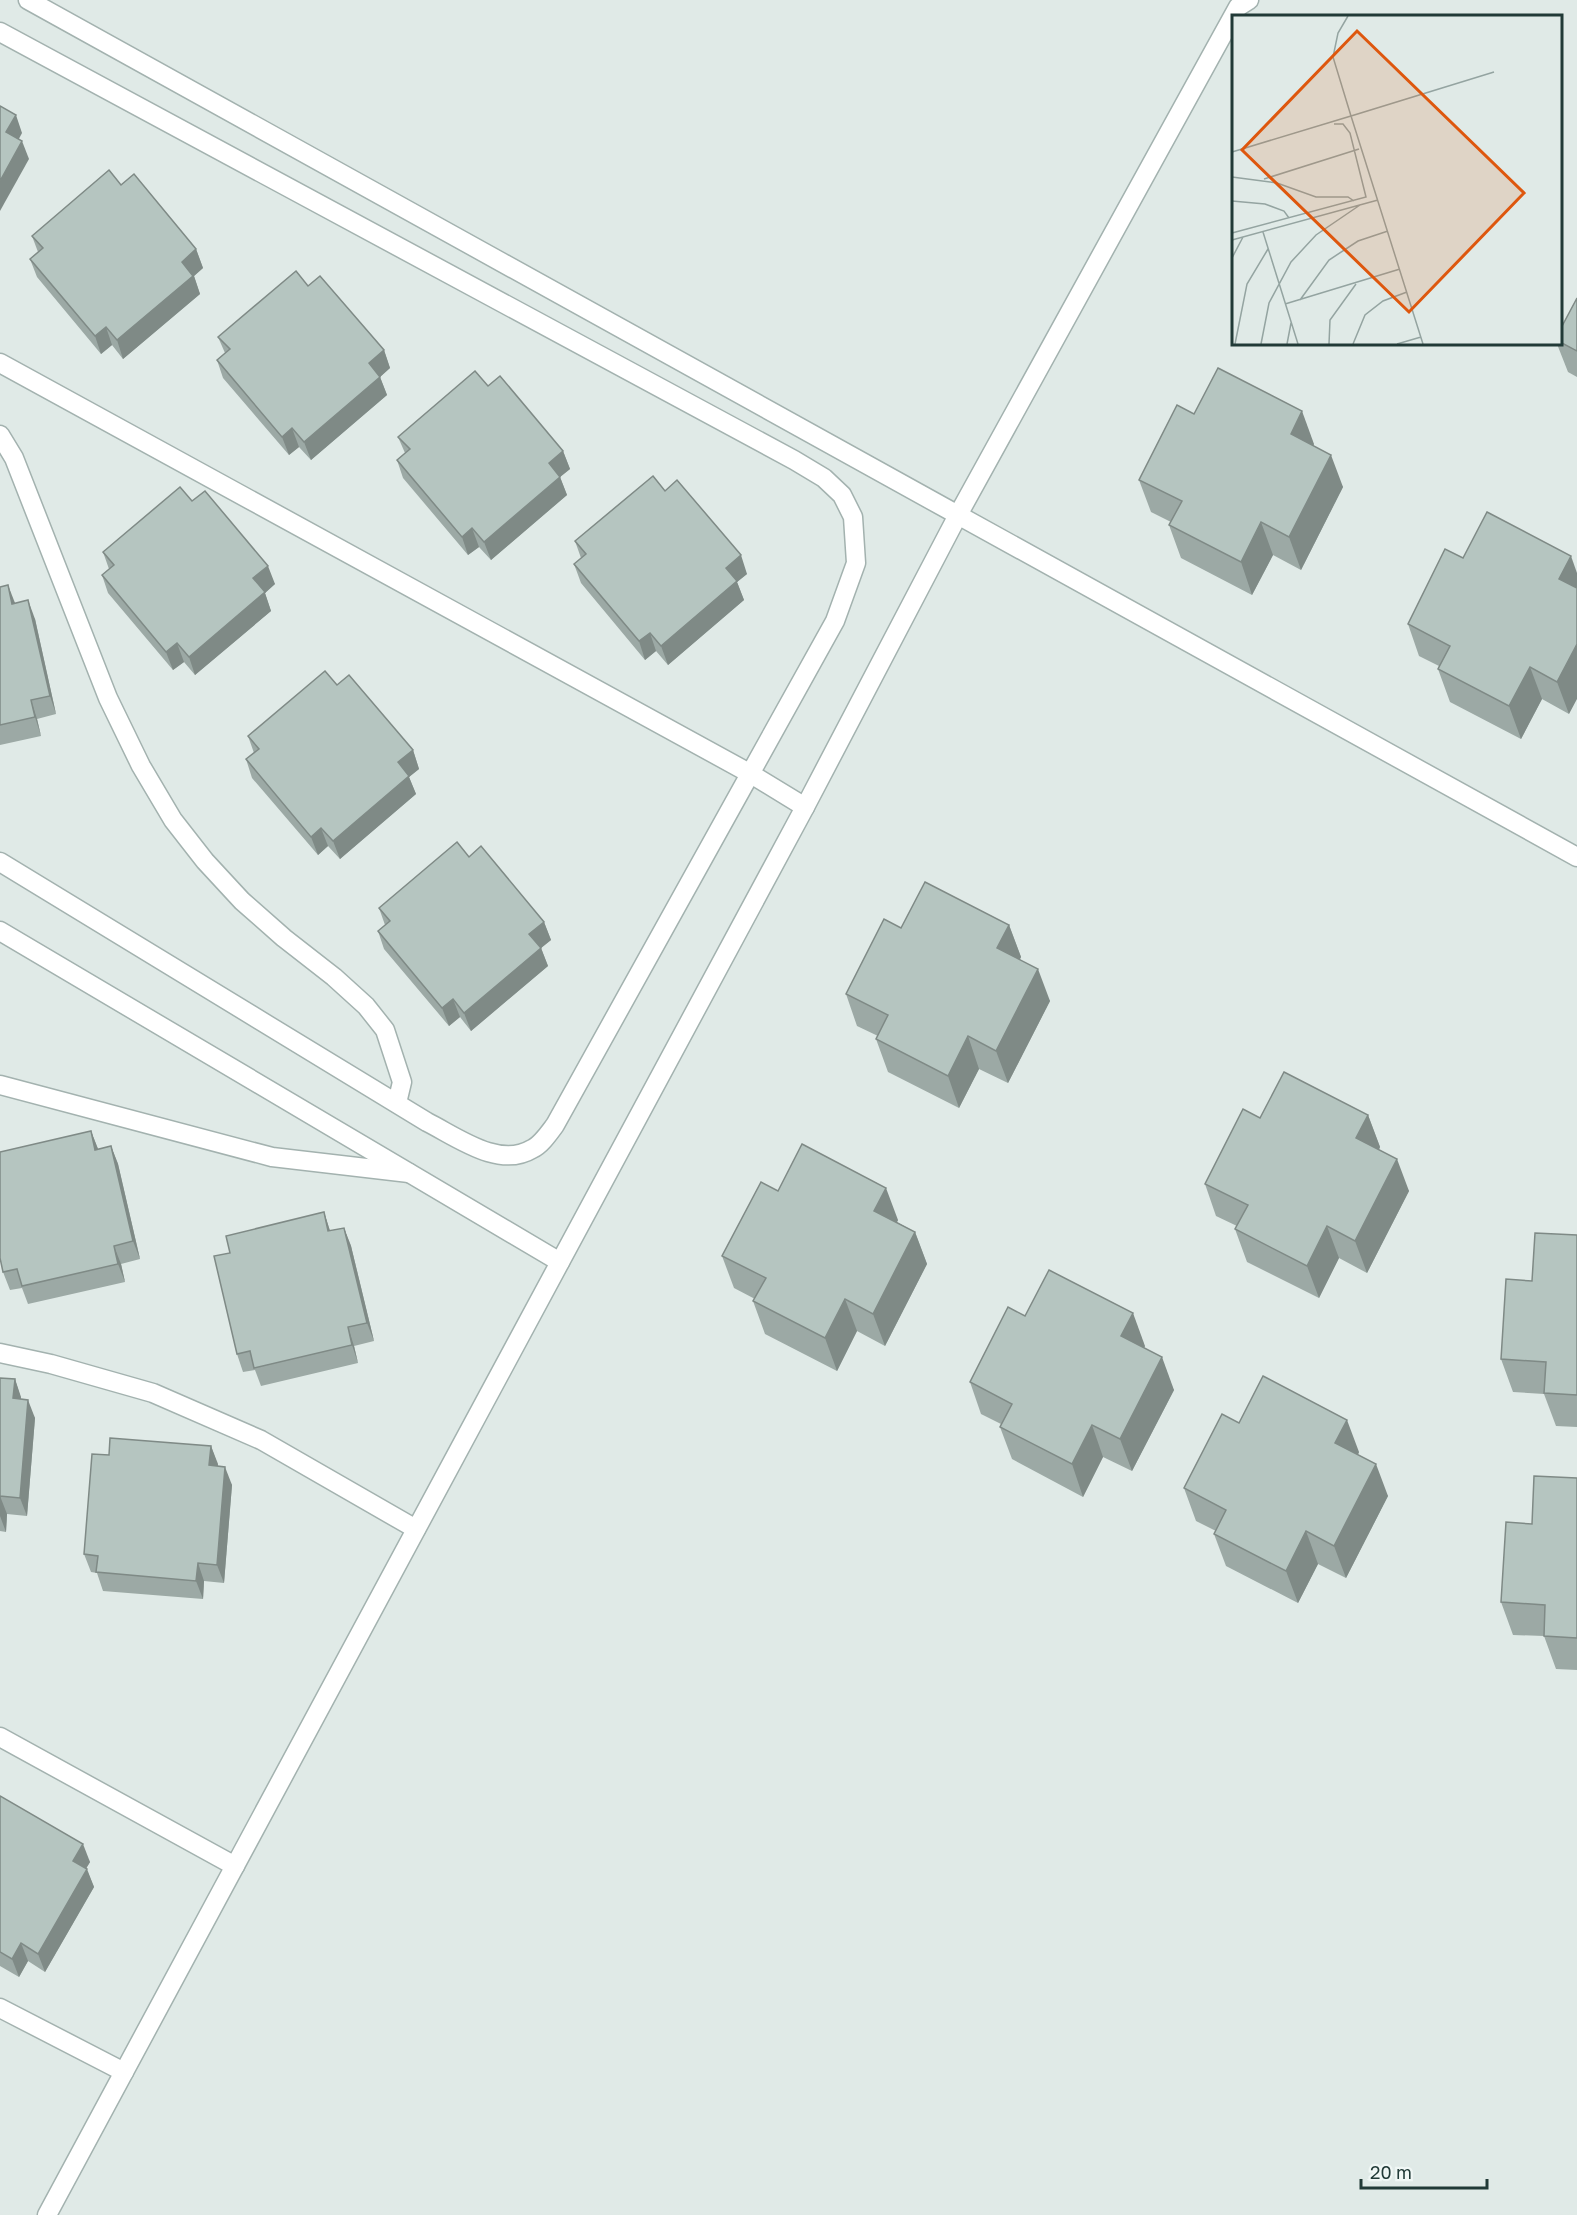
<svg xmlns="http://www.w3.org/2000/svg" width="1577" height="2215" font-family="'Golos Text',sans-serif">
<rect width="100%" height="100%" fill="#e0eae7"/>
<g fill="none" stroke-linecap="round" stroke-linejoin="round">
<defs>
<g id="lane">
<path d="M 0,32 L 794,460 L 824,478 L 842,495 L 853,517 L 856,563 L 835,621 L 555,1125 C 549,1133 541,1145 532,1149 C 499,1169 457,1137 427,1122 L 0,862"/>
<polyline points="0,363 751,774 805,807"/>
<polyline points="0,435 14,458 108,698 141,766 173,820 205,861 242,901 284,938 334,977 366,1006 385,1030 402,1082 397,1103"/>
<polyline points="0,1085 272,1157 409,1173"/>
<polyline points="0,1353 51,1364 153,1393 261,1440 416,1529"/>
<polyline points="0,2008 124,2072"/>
</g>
<g id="street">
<polyline points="28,0 958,515 805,807 47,2215"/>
<polyline points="1249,0 1238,7 958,515 1577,857"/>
<polyline points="0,931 560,1262"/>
<polyline points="0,1737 235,1866"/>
</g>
</defs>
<use href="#lane" stroke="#a3b2af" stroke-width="21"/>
<use href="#street" stroke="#a3b2af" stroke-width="21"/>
<use href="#lane" stroke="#fff" stroke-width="18"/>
<use href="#street" stroke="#fff" stroke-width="18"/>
</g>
<g fill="#9ca9a5">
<polygon points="121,185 196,249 203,268 194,276 200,294 123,359 112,345 101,354 37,277 30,259 38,252 32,236"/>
<polygon points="308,286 384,350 390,368 380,377 387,395 311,460 299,447 289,455 223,378 217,360 225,353 218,337"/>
<polygon points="1577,298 1577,377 1568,372 1557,344 1560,344 1560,330"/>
<polygon points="488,386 563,451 570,469 560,477 567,495 491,560 479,547 468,555 403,478 397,460 405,453 398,437"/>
<polygon points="1194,414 1314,444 1313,446 1343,487 1301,570 1273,555 1252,595 1181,558 1169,525 1171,522 1151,512 1139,480"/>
<polygon points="665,491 747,574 737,582 744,600 668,665 656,651 645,660 581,583 574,564 581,558 575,541"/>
<polygon points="192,501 275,584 265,593 271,611 195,675 184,662 173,670 108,593 102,575 109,569 103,552"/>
<polygon points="1571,556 1569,714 1542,699 1521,739 1450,702 1438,669 1439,666 1419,656 1408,624 1463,558"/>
<polygon points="0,587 15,603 35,619 56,714 37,719 41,736 0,745"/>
<polygon points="337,685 413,750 419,769 409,777 416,794 340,859 328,846 318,855 252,778 246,759 254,753 248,736"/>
<polygon points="469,857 544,922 551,940 541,948 548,966 471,1031 460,1017 449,1026 384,949 378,931 385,925 379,908"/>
<polygon points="1009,925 1021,957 1020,959 1050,1001 1008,1083 979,1069 959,1108 888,1072 876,1039 878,1036 857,1026 846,994 901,928"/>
<polygon points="1368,1115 1380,1147 1379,1150 1409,1191 1367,1273 1339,1258 1319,1298 1247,1262 1235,1229 1237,1226 1216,1216 1205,1184 1260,1118"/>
<polygon points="91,1131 98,1149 111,1146 118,1164 140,1259 121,1264 125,1282 28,1304 22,1288 10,1290 3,1272"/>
<polygon points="778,1191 898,1220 897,1222 915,1232 927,1264 885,1346 857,1331 837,1371 765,1334 753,1301 755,1299 734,1288 722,1256"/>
<polygon points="324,1212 330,1231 344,1228 351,1246 374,1341 354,1346 358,1363 261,1386 255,1370 243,1372 237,1354 230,1253"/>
<polygon points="1577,1235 1577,1427 1556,1426 1544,1394 1513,1392 1501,1359 1532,1281"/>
<polygon points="1025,1316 1145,1346 1144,1348 1174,1390 1132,1471 1103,1457 1083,1497 1012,1459 1000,1427 1001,1424 981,1414 970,1382"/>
<polygon points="0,1378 15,1379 21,1399 35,1418 27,1516 7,1514 6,1532 0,1531"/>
<polygon points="1239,1423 1359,1452 1358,1455 1388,1496 1346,1578 1318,1564 1298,1603 1226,1566 1214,1534 1216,1531 1196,1521 1184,1488"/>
<polygon points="211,1446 218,1466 232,1485 224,1583 204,1581 203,1599 103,1591 97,1573 91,1572 84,1554 109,1455"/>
<polygon points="1577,1478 1577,1670 1556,1669 1544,1636 1513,1635 1501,1602 1532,1524"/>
<polygon points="0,1796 90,1862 86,1868 94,1887 45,1972 28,1961 19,1977 0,1966"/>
</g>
<g fill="#7f8a86">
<polygon points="16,115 22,133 13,150 6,132"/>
<polygon points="22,141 29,159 0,211 0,181"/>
<polygon points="196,249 203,268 194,276 200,294 123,359 117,340 182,262"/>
<polygon points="106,327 112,345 101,354 95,336"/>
<polygon points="384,350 390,368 380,377 387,395 311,460 304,442 369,363"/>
<polygon points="1302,411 1314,444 1302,467 1291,434"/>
<polygon points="292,428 299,447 289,455 282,437"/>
<polygon points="563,451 570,469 560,477 567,495 491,560 484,542 549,463"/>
<polygon points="1331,455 1343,487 1301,570 1289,537"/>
<polygon points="1261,522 1273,555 1252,595 1241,562"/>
<polygon points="472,528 479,547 468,555 462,537"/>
<polygon points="741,555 747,574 737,582 744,600 668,665 661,646 726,568"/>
<polygon points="1571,556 1577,573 1577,598 1559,579"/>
<polygon points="268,566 275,584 265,593 271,611 195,675 189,657 253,578"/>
<polygon points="8,585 15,603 12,604"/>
<polygon points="28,600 35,619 56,714 50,696"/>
<polygon points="650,633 656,651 645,660 639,641"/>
<polygon points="177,643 184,662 173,670 166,652"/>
<polygon points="1577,644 1577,699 1569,714 1557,682"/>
<polygon points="1530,667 1542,699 1521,739 1509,706"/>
<polygon points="31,700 37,719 41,736 35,717"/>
<polygon points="413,750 419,769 409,777 416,794 340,859 333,841 398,762"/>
<polygon points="321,828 328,846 318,855 311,837"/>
<polygon points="544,922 551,940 541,948 548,966 471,1031 464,1013 529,934"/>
<polygon points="1009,925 1021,957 1009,980 997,948"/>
<polygon points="1038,969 1050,1001 1008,1083 996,1051"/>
<polygon points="453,999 460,1017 449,1026 442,1008"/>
<polygon points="968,1036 979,1069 959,1108 948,1076"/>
<polygon points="1368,1115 1380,1147 1368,1170 1356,1138"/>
<polygon points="91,1131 98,1149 95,1150"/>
<polygon points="111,1146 118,1164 140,1259 133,1241"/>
<polygon points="1397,1159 1409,1191 1367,1273 1355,1241"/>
<polygon points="886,1188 898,1220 886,1243 874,1211"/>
<polygon points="324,1212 330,1231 328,1231"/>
<polygon points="1327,1226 1339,1258 1319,1298 1307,1266"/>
<polygon points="344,1228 351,1246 374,1341 367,1323"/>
<polygon points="915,1232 927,1264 885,1346 873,1314"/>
<polygon points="114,1246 121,1264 125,1282 118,1264"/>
<polygon points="845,1299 857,1331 837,1371 825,1338"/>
<polygon points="1133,1313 1145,1346 1133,1369 1121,1336"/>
<polygon points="348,1327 354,1346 358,1363 352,1345"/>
<polygon points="1162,1357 1174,1390 1132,1471 1120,1439"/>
<polygon points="15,1379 21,1397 19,1416 13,1398"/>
<polygon points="28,1400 35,1418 27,1516 20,1498"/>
<polygon points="1347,1420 1359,1452 1347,1475 1335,1443"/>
<polygon points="1092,1425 1103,1457 1083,1497 1072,1464"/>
<polygon points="211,1446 218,1464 216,1483 209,1465"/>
<polygon points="1376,1464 1388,1496 1346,1578 1334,1546"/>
<polygon points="225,1467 232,1485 224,1583 217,1565"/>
<polygon points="0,1496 7,1514 6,1532 0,1516"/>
<polygon points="1306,1531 1318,1564 1298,1603 1286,1571"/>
<polygon points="198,1563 204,1581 203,1599 196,1581"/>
<polygon points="83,1844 90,1862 80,1879 73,1861"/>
<polygon points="87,1869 94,1887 45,1972 38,1954"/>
<polygon points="21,1943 28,1961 19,1977 12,1959"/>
</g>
<g fill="#b5c5c0" stroke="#7f8a86" stroke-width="1.5">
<polygon points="0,106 16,115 6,132 22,141 0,181"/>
<polygon points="109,170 121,185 134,174 196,249 182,262 193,276 117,340 106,327 95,336 30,259 43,248 32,236"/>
<polygon points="296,271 308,286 320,276 384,350 369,363 380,377 304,442 292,428 282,437 217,360 230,349 218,337"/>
<polygon points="1577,298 1577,351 1560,342 1560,330"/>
<polygon points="1218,368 1302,411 1291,434 1331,455 1289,537 1261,522 1241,562 1169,525 1182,501 1139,480 1177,405 1194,414"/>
<polygon points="475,371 488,386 500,376 563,451 549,463 560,477 484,542 472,528 462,537 397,460 410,449 398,437"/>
<polygon points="653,476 665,491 677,480 741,555 726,568 737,581 661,646 650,633 639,641 574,564 586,554 575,541"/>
<polygon points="180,487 192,501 205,491 268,566 253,578 265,592 189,657 177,643 166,652 102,575 114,565 103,552"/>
<polygon points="1487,512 1571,556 1559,579 1577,588 1577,644 1557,682 1530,667 1509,706 1438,669 1450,646 1408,624 1445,549 1463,558"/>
<polygon points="8,585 12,604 28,600 50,696 31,700 35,717 0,725 0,587"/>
<polygon points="325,671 337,685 349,675 413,750 398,762 409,776 333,841 321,828 311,837 246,759 259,749 248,736"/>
<polygon points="457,842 469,857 481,846 544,922 529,934 541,948 464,1013 453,999 442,1008 378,931 390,921 379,908"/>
<polygon points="925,882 1009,925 997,948 1038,969 996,1051 968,1036 948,1076 876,1039 888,1015 846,994 884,919 901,928"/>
<polygon points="1284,1072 1368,1115 1356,1138 1397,1159 1355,1241 1327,1226 1307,1266 1235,1229 1248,1205 1205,1184 1243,1109 1260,1118"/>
<polygon points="91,1131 95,1150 111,1146 133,1241 114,1246 118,1264 22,1286 17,1269 3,1272 0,1258 0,1152"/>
<polygon points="802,1144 886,1188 874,1211 915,1232 873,1314 845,1299 825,1338 753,1301 766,1278 722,1256 761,1182 778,1191"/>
<polygon points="324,1212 328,1231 344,1228 367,1323 348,1327 352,1345 254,1368 250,1351 237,1354 214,1256 230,1253 226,1236"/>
<polygon points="1535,1233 1577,1235 1577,1395 1544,1393 1546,1362 1501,1359 1506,1279 1532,1281"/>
<polygon points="1049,1270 1133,1313 1121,1336 1162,1357 1120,1439 1092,1425 1072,1464 1000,1427 1012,1404 970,1382 1008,1307 1025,1316"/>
<polygon points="1263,1376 1347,1420 1335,1443 1376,1464 1334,1546 1306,1531 1286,1571 1214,1534 1226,1510 1184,1488 1222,1414 1239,1423"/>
<polygon points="0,1378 15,1379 13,1398 28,1400 20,1498 0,1496 0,1501"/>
<polygon points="110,1438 211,1446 209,1465 225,1467 217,1565 198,1563 196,1581 96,1572 98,1556 84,1554 92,1454 109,1455"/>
<polygon points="1534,1476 1577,1478 1577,1638 1544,1636 1545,1605 1501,1602 1506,1522 1532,1524"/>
<polygon points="0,1796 83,1844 73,1861 87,1869 38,1954 21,1943 12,1959 0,1952"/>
</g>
<g transform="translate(1232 15)">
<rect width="330" height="330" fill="#e0eae7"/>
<path fill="none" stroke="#94a4a1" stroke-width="1.5" d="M 116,1 L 106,18 L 101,42 L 119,101 L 262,57M 0,137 L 119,101 L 191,329M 0,162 L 45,168 L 84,182 L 116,182 L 122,186M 32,164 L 127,134M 0,186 L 33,189 L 52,196 L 57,203M 31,217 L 66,329M 0,218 L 134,182 L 118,118 L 111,109 L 102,109M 0,225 L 146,185M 0,243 L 11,222M 68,285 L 97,245 L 126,226 L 156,216M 53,289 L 168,254M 3,329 L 15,269 L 36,234M 29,329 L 37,288 L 59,247 L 84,220 L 128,190M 55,329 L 59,308M 97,329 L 98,305 L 124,269M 121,329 L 133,300 L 151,286 L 175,277M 165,329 L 189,322"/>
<path fill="#de570e" fill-opacity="0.15" stroke="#de570e" stroke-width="3" d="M 125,16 L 292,178 L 177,297 L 10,135 Z"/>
<rect width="330" height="330" fill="none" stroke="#213a37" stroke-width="3"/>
</g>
<path d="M1361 2179v9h126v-9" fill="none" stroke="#213a37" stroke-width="3"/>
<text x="1370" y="2179" font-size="18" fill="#213a37" stroke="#f0f7f5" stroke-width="4.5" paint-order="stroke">20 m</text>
</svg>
